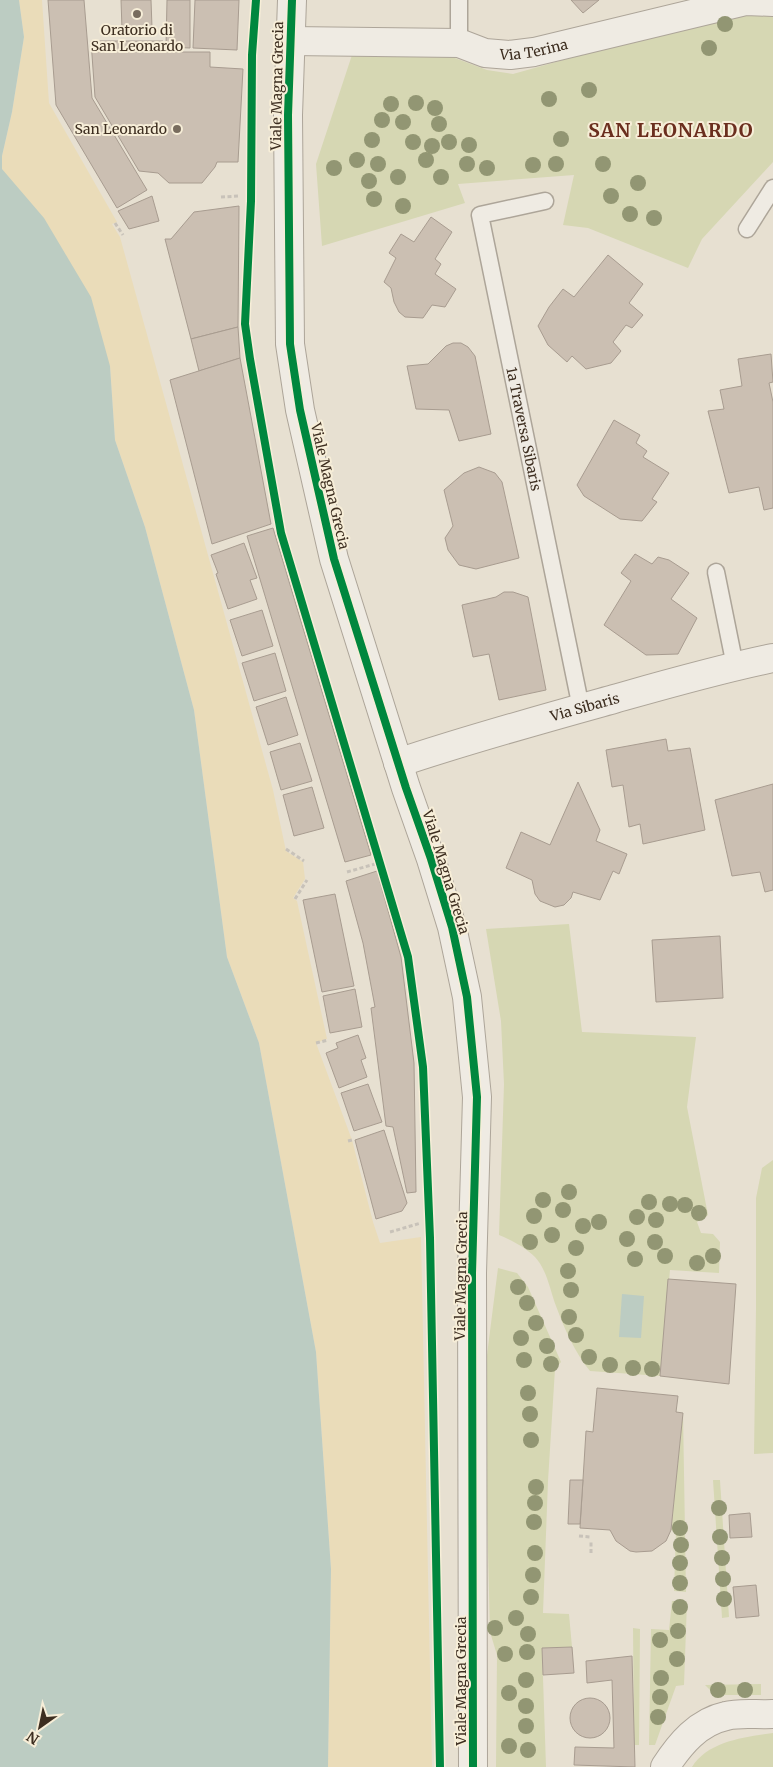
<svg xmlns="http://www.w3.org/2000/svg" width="773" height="1767" font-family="Merriweather,serif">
<rect width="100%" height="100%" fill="#e7e0d1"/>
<g fill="#d6d7b3">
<polygon points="731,13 773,15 773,162 702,239 688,268 588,228 563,225 574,175 458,184 465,203 322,246 316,164 352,55 444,54 487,70 513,74"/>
<path d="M 569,924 L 582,1032 L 696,1037 L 687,1107 L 708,1215 L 697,1222 L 701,1233 L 713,1234 L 720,1242 L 719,1273 L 670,1270 L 660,1376 L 590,1371 C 575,1353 564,1328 556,1306 C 550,1290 547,1270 535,1257 C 525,1247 511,1240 499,1235 L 504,1084 L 501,1021 L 486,929 Z"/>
<polygon points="773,1160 773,1453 754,1454 756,1308 756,1198 762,1168"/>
<polygon points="498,1268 517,1273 528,1287 561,1362 555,1369 548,1481 543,1613 569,1614 572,1647 542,1648 546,1767 496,1767 497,1655 490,1632 486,1469 487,1355"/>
<polygon points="683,1413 686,1592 674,1591 676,1530 671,1530"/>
<polygon points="713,1480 720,1480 729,1617 722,1618"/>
<polygon points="672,1601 687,1602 684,1685 676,1686 655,1745 649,1745 651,1629 669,1630"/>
<polygon points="633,1628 640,1629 639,1745 634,1745"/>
<polygon points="761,1684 761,1695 715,1695 705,1685"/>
<path d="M 773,1733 L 773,1767 L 692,1767 C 708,1741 745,1737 773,1733 Z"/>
</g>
<polygon fill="#eadcb9" points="19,0 42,0 49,103 117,222 112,224 120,237 273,790 286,851 303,862 305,879 293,898 297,901 327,1039 316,1043 352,1140 373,1222 380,1243 421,1237 432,1767 328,1767 331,1569 316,1352 259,1043 227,957 194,710 145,527 115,440 110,366 2,169 2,156 12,112 24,37"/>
<g fill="#bcccc2">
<polygon points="0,0 19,0 24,37 12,112 2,156 2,169 44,218 91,297 110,366 115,440 145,527 194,710 227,957 259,1043 316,1352 331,1569 328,1767 0,1767"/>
<polygon points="622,1294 644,1296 641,1338 619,1337"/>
</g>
<g fill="#cbbfb2" stroke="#a89c90">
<polygon points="48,0 84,0 92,98 147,190 117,208 56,105"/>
<polygon points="121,0 151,0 152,28 122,29"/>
<polygon points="167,0 190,0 190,48 166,47"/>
<polygon points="195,0 239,0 237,50 193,48"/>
<polygon points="571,0 599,0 583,13"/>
<polygon points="91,41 163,41 163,52 210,52 210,67 243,69 238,162 217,162 215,167 202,183 169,183 158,173 139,171 95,97"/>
<polygon points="152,196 159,221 129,229 118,211"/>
<polygon points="239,206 238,327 191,339 165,239 171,239 194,212"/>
<polygon points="431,217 452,232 435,259 441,264 435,274 456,289 445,307 432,305 423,318 405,317 399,312 394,302 391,288 384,282 396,258 389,253 401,234 414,242"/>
<polygon points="608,255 643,284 629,303 643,315 632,328 626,325 613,342 621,351 611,363 586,369 572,356 567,362 548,345 538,326 549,307 563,289 574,297"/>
<polygon points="238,327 240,358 199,371 191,339"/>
<polygon points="453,343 461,343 468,347 475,356 491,434 459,441 449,410 416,409 407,366 428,364 446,346"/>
<polygon points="771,354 773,382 769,383 773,402 773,508 764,510 759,487 729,493 708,411 724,409 720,390 742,386 738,359"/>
<polygon points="240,358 271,524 212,544 170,380"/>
<polygon points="614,420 640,435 636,443 647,451 643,457 669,473 652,499 657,502 642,521 620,519 584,496 577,485"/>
<polygon points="479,467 495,473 502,482 519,558 476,569 459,565 448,550 445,538 453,526 444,490 464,473"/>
<polygon points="273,528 371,855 345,862 247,536"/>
<polygon points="244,543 257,578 250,580 257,599 228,609 216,574 218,573 211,555"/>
<polygon points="635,554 652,564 658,557 669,560 689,573 671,599 697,618 678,654 646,655 604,625 631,581 621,573"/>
<polygon points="504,592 513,592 528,597 546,690 499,700 489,654 473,657 462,605 496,597"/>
<polygon points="262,610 273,646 242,656 230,620"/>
<polygon points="275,653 286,691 254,701 242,663"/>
<polygon points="286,697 298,735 268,745 256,707"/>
<polygon points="666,739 668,751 690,748 705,830 643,844 640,824 629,827 623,785 612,787 606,750"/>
<polygon points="300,743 312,781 281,790 270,752"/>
<polygon points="578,782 600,830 596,841 627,854 619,874 613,871 600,900 573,892 571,898 564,905 555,907 540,901 535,894 532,880 506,868 521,832 550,845"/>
<polygon points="773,784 773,890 765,892 760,872 732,876 715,800"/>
<polygon points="312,787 324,828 294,836 283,795"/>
<polygon points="377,871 401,957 414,1063 416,1192 407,1193 393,1127 386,1126 371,1008 375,1007 363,943 346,881"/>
<polygon points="335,894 354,986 322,992 303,900"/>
<polygon points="720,936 723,998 656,1002 652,940"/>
<polygon points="355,989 362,1027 330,1033 323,996"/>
<polygon points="358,1035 366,1058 361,1060 367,1077 339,1088 326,1053 338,1048 336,1043"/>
<polygon points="368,1084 382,1122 354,1131 341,1093"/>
<polygon points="384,1130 407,1203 402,1211 376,1219 355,1140"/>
<polygon points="668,1279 736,1284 729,1384 660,1376"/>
<polygon points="597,1388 678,1396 676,1412 683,1413 671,1530 666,1541 652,1551 636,1552 630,1551 616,1541 610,1530 580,1528 586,1431 593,1432"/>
<polygon points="570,1480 583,1480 580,1524 568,1524"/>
<polygon points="750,1513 752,1537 730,1538 729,1515"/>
<polygon points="756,1585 759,1616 736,1618 733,1587"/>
<polygon points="572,1647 574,1673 543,1675 542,1648"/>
<polygon points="632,1656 635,1767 574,1765 575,1747 614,1748 612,1680 587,1683 586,1661"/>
<circle cx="590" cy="1718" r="20"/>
</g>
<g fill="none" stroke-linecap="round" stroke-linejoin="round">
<defs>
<g id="service">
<polyline points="459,43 459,0"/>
<path id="s1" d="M 545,201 L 480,215 L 581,708"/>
<polyline points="747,229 773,188"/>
<polyline points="716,572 735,666"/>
</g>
<g id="minor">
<path id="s2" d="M 290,41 L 459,43 L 485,53 L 510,55 L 534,52 L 746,1 L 773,2"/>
<path id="s3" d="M 398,763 C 469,739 542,719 614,699 C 667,684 719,669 773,658"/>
<path d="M 665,1767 C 680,1744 698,1722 726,1716 C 740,1712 758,1715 773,1714"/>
</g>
<polyline id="tertiary" points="292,0 288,115 290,344 300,410 334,559 406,788 431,859 452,927 467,997 477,1097 472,1273 473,1767"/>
</defs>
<use href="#service" stroke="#ada599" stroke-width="19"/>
<use href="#minor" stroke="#ada599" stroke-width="30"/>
<use href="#tertiary" stroke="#ada599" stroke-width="30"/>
<g stroke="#c8c2b9" stroke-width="3" stroke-dasharray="4 2.5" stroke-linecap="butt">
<polyline points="221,197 239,196"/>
<polyline points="115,223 123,235"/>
<polyline points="286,849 304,861"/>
<polyline points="347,872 375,864"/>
<polyline points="295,899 307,880"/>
<polyline points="316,1043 328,1040"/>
<polyline points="348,1141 352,1140"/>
<polyline points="390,1232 421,1223"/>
<polyline points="579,1536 590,1537"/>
<polyline points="591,1553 591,1540"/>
</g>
<use href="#service" stroke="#efebe3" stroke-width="16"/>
<use href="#minor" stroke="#efebe3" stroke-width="28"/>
<use href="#tertiary" stroke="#efebe3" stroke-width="28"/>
<defs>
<g id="cycleway">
<polyline points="256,0 252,55 251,201 245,324 250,359 281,533 408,957 423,1067 430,1238 440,1767"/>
<polyline points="292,0 288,115 290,344 300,410 334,559 406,788 431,859 452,927 467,997 477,1097 472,1273 473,1767"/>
</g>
</defs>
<use href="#cycleway" stroke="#f7eed8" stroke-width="11"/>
<use href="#cycleway" stroke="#00873e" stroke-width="8"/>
</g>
<g fill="#929673">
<circle cx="725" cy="24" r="8"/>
<circle cx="709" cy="48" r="8"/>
<circle cx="589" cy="90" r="8"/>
<circle cx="549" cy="99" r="8"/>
<circle cx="416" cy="103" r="8"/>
<circle cx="391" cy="104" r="8"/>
<circle cx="435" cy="108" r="8"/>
<circle cx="382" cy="120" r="8"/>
<circle cx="403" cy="122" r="8"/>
<circle cx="439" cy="124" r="8"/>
<circle cx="561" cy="139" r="8"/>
<circle cx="372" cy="140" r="8"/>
<circle cx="413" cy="142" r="8"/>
<circle cx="449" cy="142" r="8"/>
<circle cx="469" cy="145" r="8"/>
<circle cx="432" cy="146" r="8"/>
<circle cx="357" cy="160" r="8"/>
<circle cx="426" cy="160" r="8"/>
<circle cx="378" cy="164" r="8"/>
<circle cx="467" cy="164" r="8"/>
<circle cx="556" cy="164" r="8"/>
<circle cx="603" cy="164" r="8"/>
<circle cx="533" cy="165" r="8"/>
<circle cx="334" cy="168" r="8"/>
<circle cx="487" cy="168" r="8"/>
<circle cx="398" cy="177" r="8"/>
<circle cx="441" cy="177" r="8"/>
<circle cx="369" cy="181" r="8"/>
<circle cx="638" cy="183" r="8"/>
<circle cx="611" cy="196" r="8"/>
<circle cx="374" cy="199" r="8"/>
<circle cx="403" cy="206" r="8"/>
<circle cx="630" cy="214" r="8"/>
<circle cx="654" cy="218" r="8"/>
<circle cx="569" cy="1192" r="8"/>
<circle cx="543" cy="1200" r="8"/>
<circle cx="649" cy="1202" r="8"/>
<circle cx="670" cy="1204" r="8"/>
<circle cx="685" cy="1205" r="8"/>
<circle cx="563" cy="1210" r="8"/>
<circle cx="699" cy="1213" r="8"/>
<circle cx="534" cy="1216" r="8"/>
<circle cx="637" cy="1217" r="8"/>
<circle cx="656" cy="1220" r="8"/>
<circle cx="599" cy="1222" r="8"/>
<circle cx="583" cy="1226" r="8"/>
<circle cx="552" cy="1235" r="8"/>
<circle cx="627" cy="1239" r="8"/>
<circle cx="530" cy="1242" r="8"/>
<circle cx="655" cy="1242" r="8"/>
<circle cx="576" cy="1248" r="8"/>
<circle cx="665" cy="1256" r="8"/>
<circle cx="713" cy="1256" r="8"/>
<circle cx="635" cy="1259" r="8"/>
<circle cx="697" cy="1263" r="8"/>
<circle cx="568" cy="1271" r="8"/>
<circle cx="518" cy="1287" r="8"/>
<circle cx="571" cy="1290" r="8"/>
<circle cx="527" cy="1303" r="8"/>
<circle cx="569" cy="1317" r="8"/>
<circle cx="536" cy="1323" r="8"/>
<circle cx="576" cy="1335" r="8"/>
<circle cx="521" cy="1338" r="8"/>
<circle cx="547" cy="1346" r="8"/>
<circle cx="589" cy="1357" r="8"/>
<circle cx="524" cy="1360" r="8"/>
<circle cx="551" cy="1364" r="8"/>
<circle cx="610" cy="1365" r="8"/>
<circle cx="633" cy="1368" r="8"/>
<circle cx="652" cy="1369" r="8"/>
<circle cx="528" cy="1393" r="8"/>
<circle cx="530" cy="1414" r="8"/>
<circle cx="531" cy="1440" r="8"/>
<circle cx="536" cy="1487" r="8"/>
<circle cx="535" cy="1503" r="8"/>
<circle cx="719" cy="1508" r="8"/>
<circle cx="534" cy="1522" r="8"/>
<circle cx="680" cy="1528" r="8"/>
<circle cx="720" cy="1537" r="8"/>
<circle cx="681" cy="1545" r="8"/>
<circle cx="535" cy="1553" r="8"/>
<circle cx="722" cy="1558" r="8"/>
<circle cx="680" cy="1563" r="8"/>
<circle cx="533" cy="1575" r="8"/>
<circle cx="723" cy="1579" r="8"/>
<circle cx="680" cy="1583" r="8"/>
<circle cx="531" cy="1597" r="8"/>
<circle cx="724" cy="1599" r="8"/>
<circle cx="680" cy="1607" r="8"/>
<circle cx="516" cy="1618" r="8"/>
<circle cx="495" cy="1628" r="8"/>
<circle cx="678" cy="1631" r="8"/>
<circle cx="528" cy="1634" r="8"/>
<circle cx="660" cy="1640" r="8"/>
<circle cx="527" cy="1652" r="8"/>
<circle cx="505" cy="1654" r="8"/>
<circle cx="677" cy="1659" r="8"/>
<circle cx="661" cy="1678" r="8"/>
<circle cx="526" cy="1680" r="8"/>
<circle cx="718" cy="1690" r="8"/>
<circle cx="745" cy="1690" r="8"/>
<circle cx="509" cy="1693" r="8"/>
<circle cx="660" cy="1697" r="8"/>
<circle cx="526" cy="1706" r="8"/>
<circle cx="658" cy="1717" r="8"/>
<circle cx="526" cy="1726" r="8"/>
<circle cx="509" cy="1746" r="8"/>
<circle cx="528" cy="1750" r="8"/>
</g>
<g fill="#786c5e" stroke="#f7eed8" stroke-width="2">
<circle cx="137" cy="14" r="5"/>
<circle cx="177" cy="129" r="5"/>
</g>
<g text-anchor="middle" stroke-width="4" stroke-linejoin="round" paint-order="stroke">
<g font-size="14" fill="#3d2e20" stroke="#f7eed8">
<text x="137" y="35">Oratorio di<tspan x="137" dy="16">San Leonardo</tspan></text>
<text x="167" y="134" text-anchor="end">San Leonardo</text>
</g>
<g font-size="14" fill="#3d2e20" stroke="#f7eed8">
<text dy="5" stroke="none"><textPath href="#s2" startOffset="246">Via Terina</textPath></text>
<text transform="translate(277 86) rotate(-89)" y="5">Viale Magna Grecia</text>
<text dy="5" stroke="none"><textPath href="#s1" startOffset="285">1a Traversa Sibaris</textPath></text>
<text transform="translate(330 486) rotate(77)" y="5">Viale Magna Grecia</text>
<text dy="5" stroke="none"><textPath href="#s3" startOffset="195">Via Sibaris</textPath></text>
<text transform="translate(446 872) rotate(73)" y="5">Viale Magna Grecia</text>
<text transform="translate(461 1276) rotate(-89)" y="5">Viale Magna Grecia</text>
<text transform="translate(461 1681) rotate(-90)" y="5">Viale Magna Grecia</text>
</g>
<g font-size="19" font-weight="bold" letter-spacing="1" fill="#6b2e1e" stroke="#f7eed8">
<text x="671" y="137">SAN LEONARDO</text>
</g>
</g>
<g transform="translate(40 1727) rotate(213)" stroke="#f7eed8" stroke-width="4" paint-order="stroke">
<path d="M0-4L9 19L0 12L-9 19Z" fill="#3d2e20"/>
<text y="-8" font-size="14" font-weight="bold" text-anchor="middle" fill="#3d2e20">N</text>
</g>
</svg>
